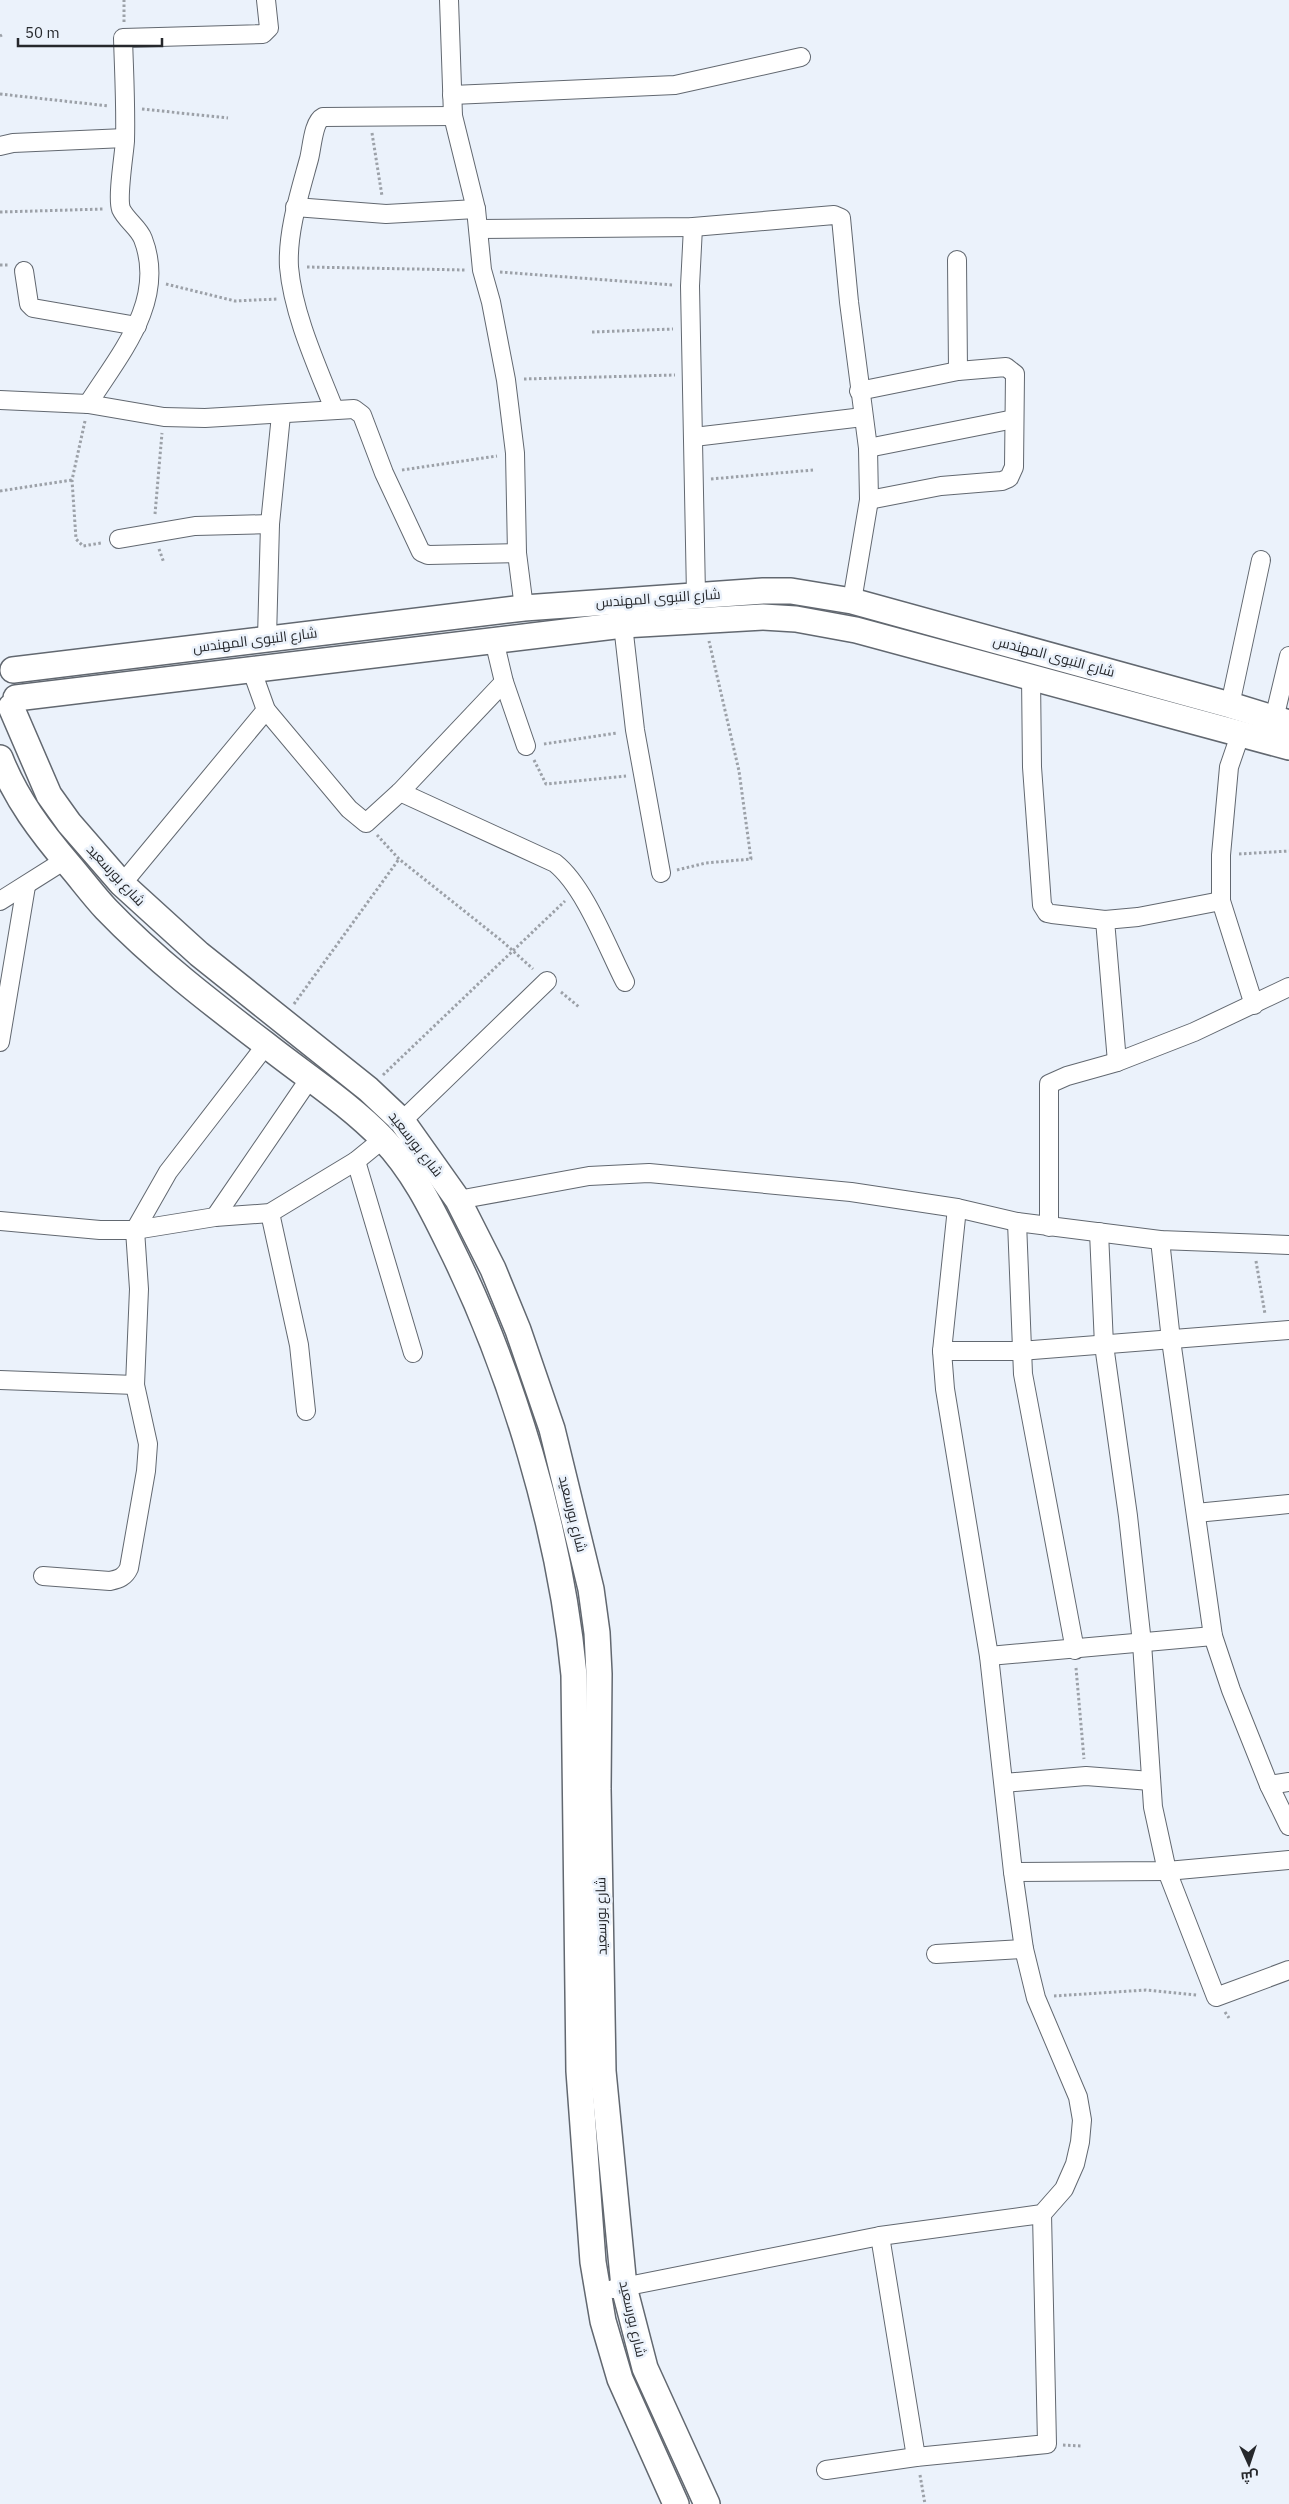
<svg xmlns="http://www.w3.org/2000/svg" width="1289" height="2504" font-family="'IBM Plex Sans',Cairo,sans-serif">
<rect width="100%" height="100%" fill="#ebf2fb"/>
<g fill="none" stroke-linecap="round" stroke-linejoin="round">
<defs>
<g id="street">
<polyline points="449,0 453,116 476,209 482,270 491,302 506,380 515,453 517,553 524,608"/>
<polyline points="452,95 675,85 801,57"/>
<polyline points="0,146 13,143 125,138"/>
<polyline points="295,207 386,214 476,209"/>
<polyline points="693,227 690,286 696,595"/>
<polyline points="479,229 693,227 834,215 841,218 849,302 868,448 869,500 852,601"/>
<polyline points="957,260 958,371"/>
<polyline points="24,271 29,304 33,308 137,326"/>
<polyline points="859,391 958,371 1006,367 1015,374 1014,467 1009,478 1002,481 941,486 869,500"/>
<polyline points="0,400 88,404 164,417 205,418 354,409 362,415 384,473 421,552 428,555 517,553"/>
<path d="M 88,404 C 119,355 167,301 143,239 C 139,228 126,220 121,209 C 117,197 124,155 125,141 C 126,107 124,72 123,38 L 263,34 L 269,28 L 266,0"/>
<path d="M 334,409 C 317,366 293,314 289,267 C 287,232 300,192 309,159 C 312,148 313,122 323,117 L 453,116"/>
<polyline points="694,437 863,417"/>
<polyline points="868,448 1014,419"/>
<polyline points="119,539 195,526 270,524"/>
<polyline points="623,625 635,730 661,873"/>
<polyline points="267,638 270,524 281,415"/>
<polyline points="494,640 504,682 526,746"/>
<polyline points="252,671 266,710 349,809 366,823 400,792 504,682"/>
<polyline points="1031,676 1032,767 1042,905 1047,913 1052,914 1105,920"/>
<polyline points="1230,705 1261,560"/>
<polyline points="1274,719 1289,656"/>
<polyline points="1240,735 1229,767 1221,855 1221,901 1254,1005"/>
<path d="M 400,792 L 555,863 C 585,887 607,947 625,982"/>
<polyline points="122,884 266,710"/>
<polyline points="0,901 65,860"/>
<polyline points="0,1042 26,886"/>
<polyline points="1117,1062 1105,920 1138,917 1221,901"/>
<polyline points="402,1121 547,981"/>
<polyline points="356,1161 413,1353"/>
<polyline points="458,1200 589,1176 649,1173 851,1192 957,1208 1017,1222 1160,1240 1289,1245"/>
<polyline points="270,1213 299,1345 306,1411"/>
<polyline points="215,1217 310,1078"/>
<polyline points="0,1221 100,1230 135,1230 215,1217 270,1213 356,1161 383,1139"/>
<polyline points="1017,1222 1023,1374 1075,1650"/>
<polyline points="1049,1227 1049,1084 1067,1076 1117,1062 1194,1032 1289,987"/>
<polyline points="1099,1232 1104,1345 1128,1516 1142,1643 1153,1807 1167,1871 1216,1997 1289,1970"/>
<polyline points="1160,1240 1171,1340 1213,1636 1231,1690 1269,1785 1289,1826"/>
<polyline points="942,1351 1020,1351 1289,1330"/>
<polyline points="0,1380 135,1385"/>
<polyline points="1196,1513 1289,1504"/>
<path d="M 43,1576 L 110,1581 C 119,1579 125,1577 129,1568 L 146,1471 L 148,1444 L 135,1385 L 139,1289 L 135,1230 L 168,1172 L 266,1045"/>
<polyline points="989,1656 1213,1636"/>
<polyline points="1004,1783 1086,1776 1151,1781"/>
<polyline points="1269,1785 1289,1782"/>
<polyline points="1013,1872 1167,1871 1289,1860"/>
<polyline points="936,1954 1024,1949"/>
<polyline points="880,2236 916,2457"/>
<polyline points="613,2289 880,2236 1042,2214 1064,2189 1075,2164 1080,2142 1082,2120 1078,2097 1036,1998 1024,1949 1013,1872 989,1656 945,1389 942,1351 957,1208"/>
<polyline points="826,2470 916,2457 1047,2444 1042,2214"/>
</g>
<g id="secondary">
<polyline points="13,670 524,608 763,591 791,591 852,601 1230,705 1289,723"/>
<polyline points="16,698 623,625 763,617 796,619 856,630 1289,747"/>
<polyline points="11,707 49,795 69,823 122,884 199,954 368,1089 402,1121 458,1200 493,1269 518,1330 552,1429 591,1589 597,1633 599,1674 598,1789 603,2071 624,2287 645,2368 707,2504"/>
<path d="M 0,758 C 16,799 41,832 70,866 C 82,880 93,895 106,909 C 154,959 210,1002 265,1044 C 304,1075 348,1103 383,1139 C 412,1169 431,1207 449,1244 C 512,1370 561,1534 574,1675 L 579,2071 L 593,2262 L 603,2321 L 620,2379 L 676,2504"/>
</g>
</defs>
<use href="#street" stroke="#626870" stroke-width="20"/>
<use href="#secondary" stroke="#626870" stroke-width="28"/>
<g stroke="#9ca1a8" stroke-width="3" stroke-dasharray="2.5 2.5" stroke-linecap="butt">
<polyline points="124,22 124,0"/>
<polyline points="0,36 2,35"/>
<polyline points="0,94 109,106"/>
<polyline points="142,109 228,118"/>
<polyline points="372,133 382,196"/>
<polyline points="0,212 104,209"/>
<polyline points="0,265 9,265"/>
<polyline points="307,267 466,270"/>
<polyline points="500,272 673,285"/>
<polyline points="166,284 235,301 277,299"/>
<polyline points="592,332 673,329"/>
<polyline points="524,379 675,375"/>
<polyline points="85,421 72,480 76,539 83,546 101,543"/>
<polyline points="402,470 497,456"/>
<polyline points="711,479 813,470"/>
<polyline points="0,491 72,480"/>
<polyline points="155,514 162,433"/>
<polyline points="159,549 164,563"/>
<polyline points="544,744 617,733"/>
<polyline points="534,760 546,784 626,776"/>
<polyline points="377,835 399,859 502,941 533,969"/>
<polyline points="1239,854 1289,851"/>
<polyline points="677,870 706,863 751,859 739,771 709,641"/>
<polyline points="561,992 579,1007"/>
<polyline points="294,1004 399,859"/>
<polyline points="383,1075 565,901"/>
<polyline points="1256,1261 1265,1314"/>
<polyline points="1076,1668 1084,1759"/>
<polyline points="1054,1996 1146,1990 1197,1995"/>
<polyline points="1225,2012 1229,2018"/>
<polyline points="1063,2445 1082,2446"/>
<polyline points="920,2475 925,2504"/>
</g>
<use href="#street" stroke="#fff" stroke-width="18"/>
<use href="#secondary" stroke="#fff" stroke-width="25"/>
</g>
<g text-anchor="middle" stroke-width="5" stroke-linejoin="round" paint-order="stroke">
<g font-size="14" fill="#26282c" stroke="#ebf2fb">
<text transform="translate(658 598) rotate(-4)" y="5">شارع النبوى المهندس</text>
<text transform="translate(255 640) rotate(-7)" y="5">شارع النبوى المهندس</text>
<text transform="translate(1054 656) rotate(15)" y="5">شارع النبوى المهندس</text>
<text transform="translate(116 875) rotate(47)" y="5">شارع بورسعيد</text>
<text transform="translate(416 1144) rotate(52)" y="5">شارع بورسعيد</text>
<text transform="translate(573 1514) rotate(76)" y="5">شارع بورسعيد</text>
<text transform="translate(601 1916) rotate(-91)" y="5">شارع بورسعيد</text>
<text transform="translate(633 2319) rotate(77)" y="5">شارع بورسعيد</text>
</g>
</g>
<g transform="translate(1249 2464) rotate(177)" stroke="#ebf2fb" stroke-width="4" paint-order="stroke">
<path d="M0-4L9 19L0 12L-9 19Z" fill="#26282c"/>
<text y="-8" font-size="14" font-weight="bold" text-anchor="middle" fill="#26282c">ش</text>
</g>
<path d="M18 38v8h144v-8" fill="none" stroke="#26282c" stroke-width="2.5"/>
<text x="25" y="38" font-size="15" fill="#26282c" stroke="#ebf2fb" stroke-width="4" paint-order="stroke">50 m</text>
</svg>
